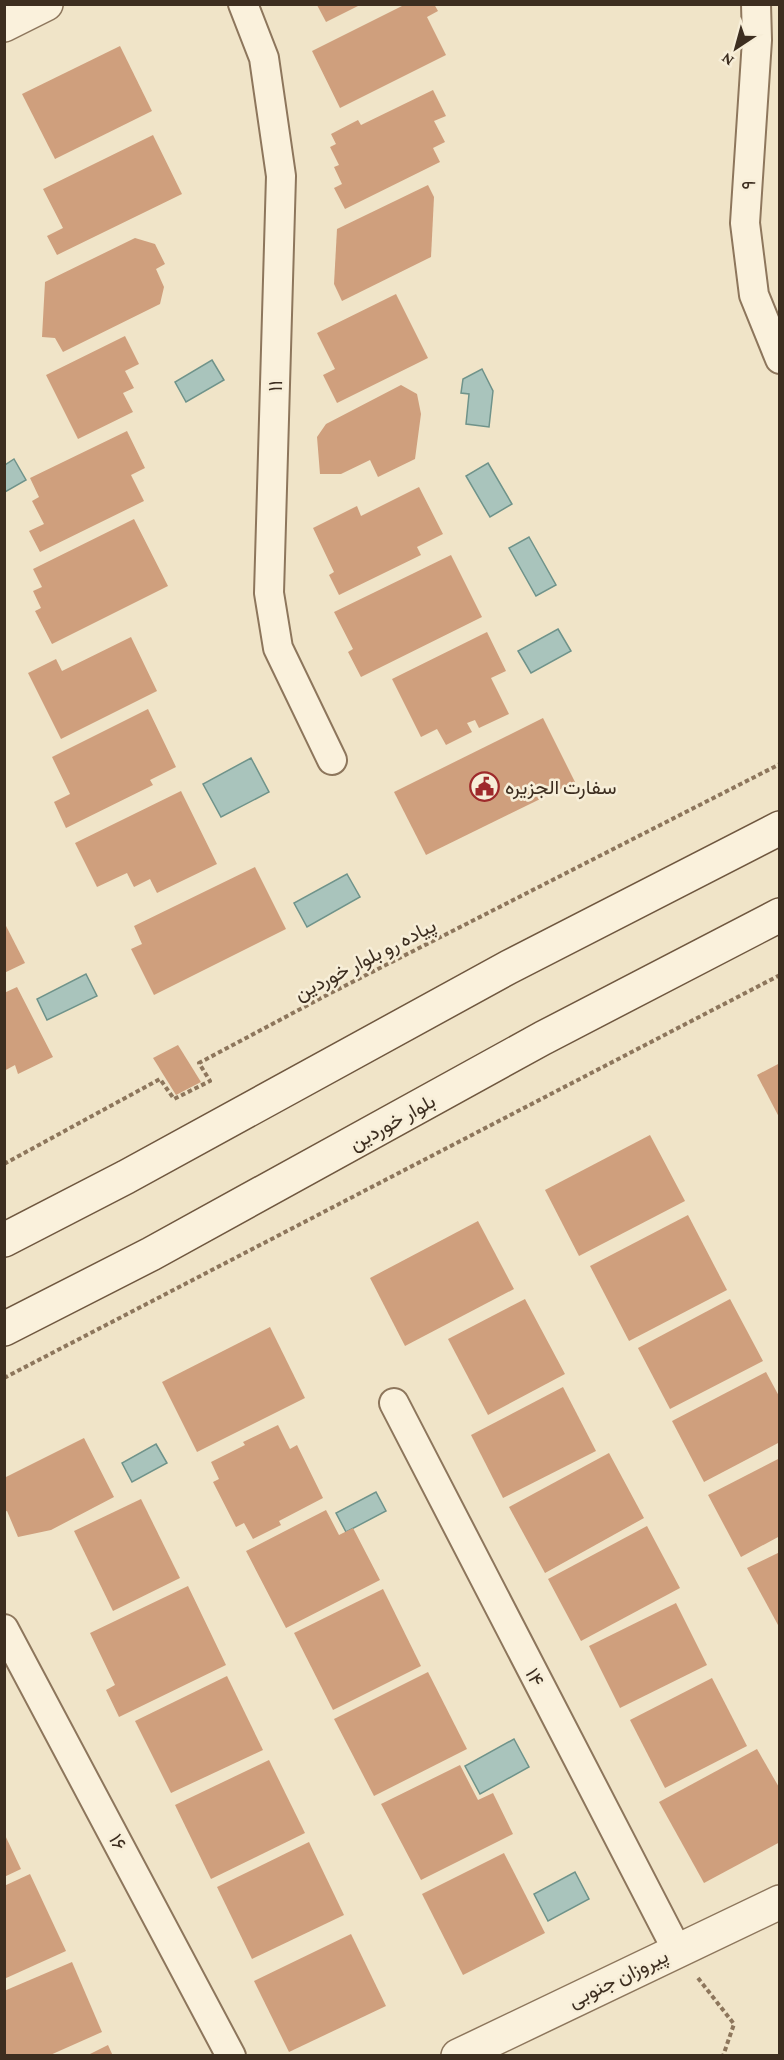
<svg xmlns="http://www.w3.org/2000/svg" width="784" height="2060" font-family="'Crimson Pro',Vazirmatn,serif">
<rect width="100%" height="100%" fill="#f0e4c8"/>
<g fill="#a9c4bc" stroke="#6f938a" stroke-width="1.5">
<polygon points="212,360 224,380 186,402 175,382"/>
<polygon points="482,369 493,391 489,427 466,424 469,394 461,393 463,379"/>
<polygon points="14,459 26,480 5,492 5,465"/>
<polygon points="488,463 512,504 490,517 466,476"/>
<polygon points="529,537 556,585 536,596 509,548"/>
<polygon points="558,629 571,651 531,673 518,651"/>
<polygon points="251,758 269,792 221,817 203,784"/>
<polygon points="347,874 360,897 307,927 294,903"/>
<polygon points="86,974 97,996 47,1020 37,999"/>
<polygon points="156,1444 167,1463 132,1482 122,1463"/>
<polygon points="376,1492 386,1511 346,1532 336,1513"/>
<polygon points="514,1739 529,1767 480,1794 465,1766"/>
<polygon points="575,1872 589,1899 548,1921 534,1894"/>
</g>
<g fill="#cf9f7d">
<polygon points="406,4 434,4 438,11 427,17 446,55 340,108 312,51"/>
<polygon points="317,5 360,5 326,22"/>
<polygon points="120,46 152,111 55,159 22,94"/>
<polygon points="433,90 446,116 434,121 445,142 433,148 440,162 345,209 334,188 342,184 334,167 339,165 330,147 336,144 331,134 358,120 361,125"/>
<polygon points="153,135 182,194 57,255 47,236 63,228 43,189"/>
<polygon points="428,185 434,197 431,257 342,301 334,284 337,229"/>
<polygon points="135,238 155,244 165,264 156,269 164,287 160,304 63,352 55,338 42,337 45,282"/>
<polygon points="396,294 428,358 337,403 323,375 335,369 317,333"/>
<polygon points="125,336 139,364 125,371 134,388 123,393 133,412 78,439 46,375"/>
<polygon points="401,385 417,394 421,414 415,459 378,477 370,460 341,474 320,474 317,437 326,424"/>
<polygon points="127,431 145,468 131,475 144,501 40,552 29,531 44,524 32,501 39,497 30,478"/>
<polygon points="419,487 443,534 417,547 421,555 339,595 329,575 334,572 313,528 357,506 361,516"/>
<polygon points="134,519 168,586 52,644 35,611 41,608 33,591 42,587 33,569"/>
<polygon points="451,555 482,617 361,677 348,652 353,649 334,612"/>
<polygon points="487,632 506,671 491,678 509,714 479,728 475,720 467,723 472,732 446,745 437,729 421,737 392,679"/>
<polygon points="131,637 157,691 61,739 28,673 56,659 62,671"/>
<polygon points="148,709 176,767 150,780 153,785 66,828 54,802 70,794 52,757"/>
<polygon points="543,718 575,782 426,855 394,792"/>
<polygon points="181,791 217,864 157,893 150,879 134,887 127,873 97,887 75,843"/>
<polygon points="255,867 286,929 154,995 131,949 142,944 134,926"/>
<polygon points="4,922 25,963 4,973"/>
<polygon points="17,987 53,1057 18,1074 15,1065 4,1071 4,993"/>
<polygon points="178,1045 201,1082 176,1095 153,1058"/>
<polygon points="780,1063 780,1119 757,1075"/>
<polygon points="650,1135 685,1201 579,1256 545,1190"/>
<polygon points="688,1215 727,1290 629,1341 590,1266"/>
<polygon points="478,1221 514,1289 405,1346 370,1278"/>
<polygon points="525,1299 565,1374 488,1415 448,1339"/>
<polygon points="730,1299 763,1361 670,1409 638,1348"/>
<polygon points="270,1327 305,1398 197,1452 162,1382"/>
<polygon points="766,1372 780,1398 780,1442 704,1482 672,1421"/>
<polygon points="563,1387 596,1451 503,1498 471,1435"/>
<polygon points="278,1425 290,1449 297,1445 323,1498 279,1521 281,1525 253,1539 244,1523 236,1527 213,1482 219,1479 211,1462 245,1445 243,1442"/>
<polygon points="84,1438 114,1497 51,1530 18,1537 7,1511 4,1512 4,1478"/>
<polygon points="609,1453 644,1518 545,1573 509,1507"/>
<polygon points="780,1458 780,1536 741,1557 708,1495"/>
<polygon points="141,1499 180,1578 113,1611 74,1531"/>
<polygon points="326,1510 339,1535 353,1528 380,1580 286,1628 246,1551"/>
<polygon points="647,1526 680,1588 581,1641 548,1579"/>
<polygon points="780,1552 780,1625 778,1625 747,1568"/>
<polygon points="188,1586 226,1665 119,1717 106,1690 115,1685 90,1633"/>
<polygon points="383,1589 421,1666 333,1710 294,1633"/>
<polygon points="676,1603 707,1665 620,1708 589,1646"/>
<polygon points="428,1672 467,1749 374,1796 334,1719"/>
<polygon points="227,1676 263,1750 171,1793 135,1721"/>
<polygon points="712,1678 747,1746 665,1788 630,1720"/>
<polygon points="757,1749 780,1789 780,1842 704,1883 659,1802"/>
<polygon points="269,1760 305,1833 211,1879 175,1805"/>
<polygon points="460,1765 478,1800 493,1793 513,1834 421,1880 381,1804"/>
<polygon points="4,1833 21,1869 4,1877"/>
<polygon points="309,1842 344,1915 252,1959 217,1887"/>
<polygon points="504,1853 545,1933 463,1975 422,1894"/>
<polygon points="30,1874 66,1951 4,1979 4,1886"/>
<polygon points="351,1934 386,2006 289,2052 254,1981"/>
<polygon points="72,1962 102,2032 48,2056 4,2056 4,1991"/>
<polygon points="108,2045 113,2056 86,2056"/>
</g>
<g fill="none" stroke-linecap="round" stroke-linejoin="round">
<defs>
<g id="minor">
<polyline points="243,4 264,58 281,176 269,593 278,648 332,760"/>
<polyline points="756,4 757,40 745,223 754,295 780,359"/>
<polyline points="394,1403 677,1950"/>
<polyline points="4,1629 231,2056"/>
</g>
<g id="tertiary">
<polyline points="4,25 46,4"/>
<polyline points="458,2056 780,1902"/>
</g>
<g id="secondary">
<polyline points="4,1240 126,1177 509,967 780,828"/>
<polyline points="4,1329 151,1254 543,1038 780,915"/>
</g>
</defs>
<use href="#minor" stroke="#8d765c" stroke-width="32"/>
<use href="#tertiary" stroke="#8d765c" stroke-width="36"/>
<use href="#secondary" stroke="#6f573f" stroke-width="36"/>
<g stroke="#8d765c" stroke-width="4" stroke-dasharray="4.5 3" stroke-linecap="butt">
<polyline points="4,1164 160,1079 174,1099 210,1081 199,1063 323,997 780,764"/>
<polyline points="4,1378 780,975"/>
<polyline points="698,1978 734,2024 723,2056"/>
</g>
<use href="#minor" stroke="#faf1dc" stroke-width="28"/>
<use href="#tertiary" stroke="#faf1dc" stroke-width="33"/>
<use href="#secondary" stroke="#faf1dc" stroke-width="33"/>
</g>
<defs>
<symbol id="civic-ring" viewBox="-11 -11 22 22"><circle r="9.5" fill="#f7eed8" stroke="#9e2a2b" stroke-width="1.5"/><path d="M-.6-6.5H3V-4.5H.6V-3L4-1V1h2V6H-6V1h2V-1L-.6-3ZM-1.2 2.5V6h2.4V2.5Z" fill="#9e2a2b"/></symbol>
</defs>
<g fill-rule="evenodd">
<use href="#civic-ring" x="468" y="770" width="33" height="33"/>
</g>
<g text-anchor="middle" stroke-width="5" stroke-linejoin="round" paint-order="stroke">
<g font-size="20" fill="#3d2e20" stroke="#f7eed8">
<text transform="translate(748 185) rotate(-86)" y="7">۹</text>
<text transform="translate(275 386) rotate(-88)" y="7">۱۱</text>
<text transform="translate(365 959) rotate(-27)" y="7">پیاده رو بلوار خوردین</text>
<text transform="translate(392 1122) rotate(-29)" y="7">بلوار خوردین</text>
<text transform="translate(535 1677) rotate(63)" y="7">۱۴</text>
<text transform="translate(118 1842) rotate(62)" y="7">۱۶</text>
<text transform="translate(618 1978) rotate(-26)" y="7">پیروزان جنوبی</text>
</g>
<g font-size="20" fill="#3d2e20" stroke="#f7eed8" text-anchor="start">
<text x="505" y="794">سفارت الجزیره</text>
</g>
</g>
<rect width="784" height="2060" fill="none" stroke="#3d2e20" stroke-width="12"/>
<g transform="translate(736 48) rotate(216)" stroke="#f7eed8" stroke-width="4.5" paint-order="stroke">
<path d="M0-4.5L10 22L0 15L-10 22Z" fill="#3d2e20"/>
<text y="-9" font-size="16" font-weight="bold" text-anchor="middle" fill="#3d2e20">N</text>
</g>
</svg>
